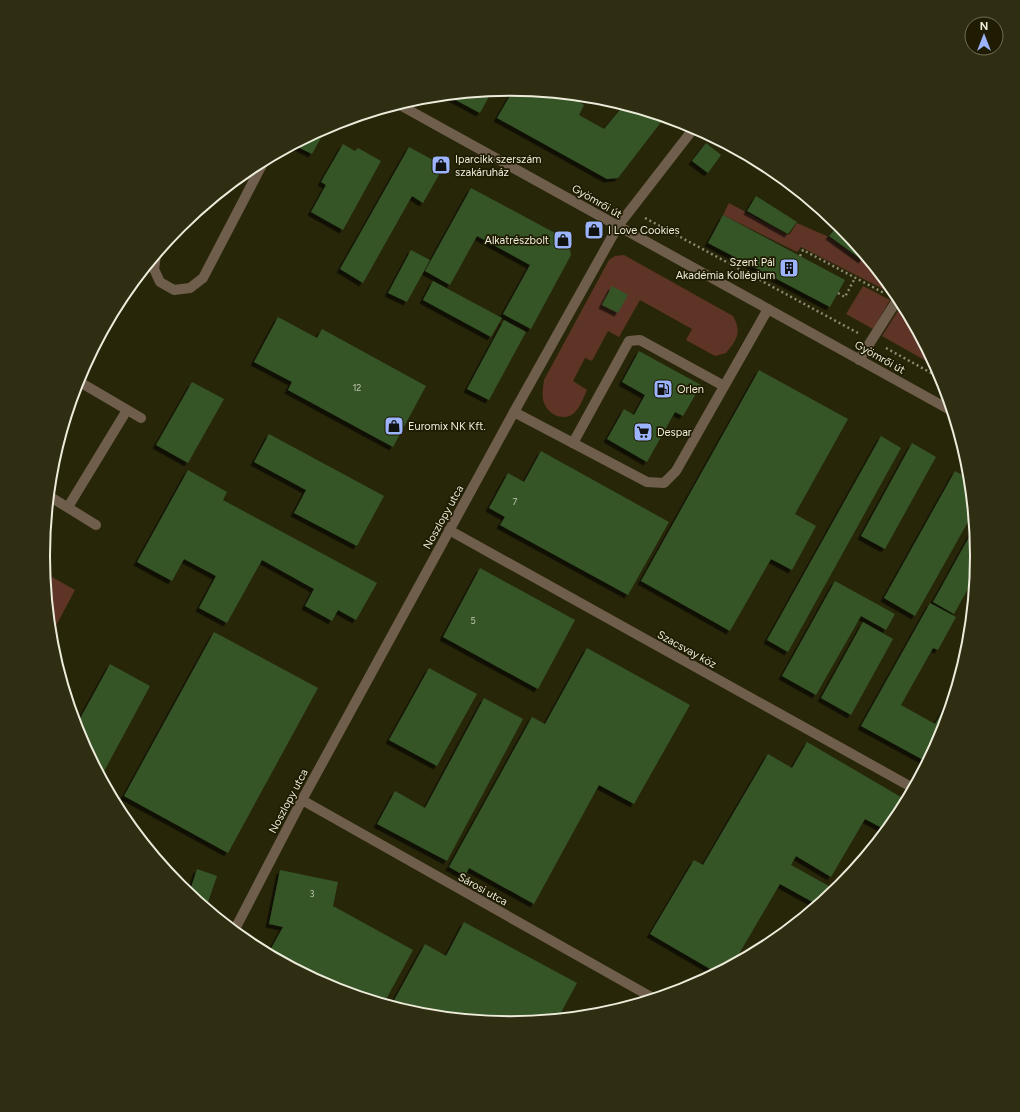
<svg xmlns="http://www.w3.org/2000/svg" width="1020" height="1112" font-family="Figtree,sans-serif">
<defs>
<filter id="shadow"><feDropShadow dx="-3.5" dy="3.5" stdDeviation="0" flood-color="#0009"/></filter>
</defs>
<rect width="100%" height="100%" fill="#282609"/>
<g fill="#5d3426">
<polygon points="729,203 789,235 797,223 829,237 864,262 867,259 894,292 893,294 801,247 797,252 723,215"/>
<path d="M 624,255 L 733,316 C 742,332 737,340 726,353 L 715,356 L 686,340 L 692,329 L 640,300 L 619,337 L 608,331 L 592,361 L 585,358 L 573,381 L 587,390 C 584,396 581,406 575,412 C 566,422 550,416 545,405 C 541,398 543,388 544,380 L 609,260 L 615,256 Z"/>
<polygon points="863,286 890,300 873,329 846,314"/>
<polygon points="901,306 904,308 935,366 882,336"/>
<polygon points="45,573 75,590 51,635"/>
</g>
<g fill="#345428" filter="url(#shadow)">
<polygon points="514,89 566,94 584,105 579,115 604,129 624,105 665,117 618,178 607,179 497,118"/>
<polygon points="492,91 480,113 446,95 491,91"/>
<polygon points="327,127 312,154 294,145 324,129"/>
<polygon points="706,143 721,155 708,173 692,161"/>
<polygon points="343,144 355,151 358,148 381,161 343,230 311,212 326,185 321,182"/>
<polygon points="409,147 444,166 423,203 412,196 363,283 340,269"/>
<polygon points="471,188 568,240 571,255 531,329 503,314 530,265 477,236 450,285 425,271"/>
<polygon points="756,196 797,222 788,234 747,211"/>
<polygon points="723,215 845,280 830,307 708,243"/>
<polygon points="839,224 865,256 862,260 829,236"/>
<polygon points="411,250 430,260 407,302 388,293"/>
<polygon points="433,281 502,318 491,337 423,300"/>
<polygon points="612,286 628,295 618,313 602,305"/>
<polygon points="278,317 317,338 322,329 426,386 393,447 288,390 292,382 254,362"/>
<polygon points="504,320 526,332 489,400 467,389"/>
<polygon points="639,351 701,385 683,416 675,412 647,462 607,439 624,409 634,415 645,395 622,382"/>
<polygon points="759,370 848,419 795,514 816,526 792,570 771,559 730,631 641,581"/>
<polygon points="192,382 224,399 188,463 156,445"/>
<polygon points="269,434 384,496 357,546 294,513 306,490 254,462"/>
<polygon points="881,436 901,448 788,652 767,640"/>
<polygon points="912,443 936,457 885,549 861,536"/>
<polygon points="541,451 669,522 628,595 500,525 505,517 489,508 508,473 524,482"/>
<polygon points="188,470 227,492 223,500 377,583 356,620 338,610 332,621 305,606 314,589 262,560 227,623 199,608 216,576 184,559 172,581 137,562"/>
<polygon points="955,471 969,479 973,513 915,616 884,598"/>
<polygon points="974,528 977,556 975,576 954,614 933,602"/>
<polygon points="480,568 575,620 538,689 443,637"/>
<polygon points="835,581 895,614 886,630 861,616 816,695 782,676"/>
<polygon points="930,603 956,617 938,650 933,648 901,705 935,724 955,690 941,735 927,762 861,726"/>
<polygon points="863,622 893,639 851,715 821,698"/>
<polygon points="214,632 318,688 228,853 124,796"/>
<polygon points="587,648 690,705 634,804 599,785 534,904 469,868 465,876 449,867 532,717 545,724"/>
<polygon points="110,664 150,686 101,777 78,735 76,726"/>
<polygon points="429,668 477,694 437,766 389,740"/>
<polygon points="484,698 523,719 447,861 377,824 395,791 425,808"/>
<polygon points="807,742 906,800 898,816 874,846 882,828 865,819 831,877 796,856 791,865 836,890 818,905 780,884 733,964 717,973 650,934 694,860 703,865 768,754 792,768"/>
<polygon points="197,869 217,876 206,908 189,894"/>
<polygon points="280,870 338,882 333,906 413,950 384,1003 331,987 268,954 283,927 269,924"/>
<polygon points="464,922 577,983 558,1018 510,1023 419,1014 391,1006 425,944 446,956"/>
</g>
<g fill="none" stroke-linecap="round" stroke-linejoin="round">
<g stroke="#8b8972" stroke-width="2.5" stroke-dasharray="2 3" stroke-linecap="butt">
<polyline points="645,218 858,333"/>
<polyline points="800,256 803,250 884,293"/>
<polyline points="838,293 845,297 855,278"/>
<polyline points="886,348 942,379"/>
</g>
<g stroke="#6e5e4b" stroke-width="10">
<polyline points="398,104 952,411"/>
<polyline points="156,255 154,269 160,282 174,290 190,288 203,278 264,161"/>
<polyline points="859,360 899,297"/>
<polyline points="78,381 141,418"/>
<polyline points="514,412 647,482 664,483 676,471 768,309"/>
<polyline points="573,443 629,341 640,340 724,386"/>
<polyline points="49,496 96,525"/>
<polyline points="68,507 127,410"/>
<polyline points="449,530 913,788"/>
<polyline points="302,800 653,998"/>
<polyline points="234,931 302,800 514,412 618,226 694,128"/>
</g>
</g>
<defs>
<symbol id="shop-square" viewBox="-11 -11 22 22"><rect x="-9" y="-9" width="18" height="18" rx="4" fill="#9bb4fd" stroke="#1f1c01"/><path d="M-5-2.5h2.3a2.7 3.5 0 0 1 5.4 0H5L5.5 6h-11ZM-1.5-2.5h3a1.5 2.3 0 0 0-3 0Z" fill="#111"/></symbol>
<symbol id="building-square" viewBox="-11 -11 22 22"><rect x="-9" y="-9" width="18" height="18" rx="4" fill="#9bb4fd" stroke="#1f1c01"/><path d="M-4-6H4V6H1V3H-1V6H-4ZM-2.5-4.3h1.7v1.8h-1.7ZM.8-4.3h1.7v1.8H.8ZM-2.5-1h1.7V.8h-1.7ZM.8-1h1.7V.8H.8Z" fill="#111"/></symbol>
<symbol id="fuel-square" viewBox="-11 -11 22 22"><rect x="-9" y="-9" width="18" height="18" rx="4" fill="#9bb4fd" stroke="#1f1c01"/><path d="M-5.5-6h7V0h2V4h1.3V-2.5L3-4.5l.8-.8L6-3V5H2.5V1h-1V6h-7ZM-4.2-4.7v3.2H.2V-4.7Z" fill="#111"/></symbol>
<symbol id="supermarket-square" viewBox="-11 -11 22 22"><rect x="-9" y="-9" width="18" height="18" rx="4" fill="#9bb4fd" stroke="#1f1c01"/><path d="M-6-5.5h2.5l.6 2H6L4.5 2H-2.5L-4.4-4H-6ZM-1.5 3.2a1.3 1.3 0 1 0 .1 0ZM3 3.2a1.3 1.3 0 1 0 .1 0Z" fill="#111"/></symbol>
</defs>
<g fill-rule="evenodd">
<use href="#shop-square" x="430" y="154" width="22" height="22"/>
<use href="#shop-square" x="583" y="219" width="22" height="22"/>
<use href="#shop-square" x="552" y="229" width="22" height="22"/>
<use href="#building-square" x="778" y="257" width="22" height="22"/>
<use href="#fuel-square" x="652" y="378" width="22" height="22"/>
<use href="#shop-square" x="383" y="415" width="22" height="22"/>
<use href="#supermarket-square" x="632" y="421" width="22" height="22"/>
</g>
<g text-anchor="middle" stroke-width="3.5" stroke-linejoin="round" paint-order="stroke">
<g font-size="9" fill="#bfc6ae">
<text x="357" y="391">12</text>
<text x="515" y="505">7</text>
<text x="473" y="624">5</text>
<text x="312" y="897">3</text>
</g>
<g font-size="11" fill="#edecdb" stroke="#1f1c01" text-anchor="start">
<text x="455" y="163">Iparcikk szerszám<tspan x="455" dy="13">szakáruház</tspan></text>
<text x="608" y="234">I Love Cookies</text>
<text x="549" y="244" text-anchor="end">Alkatrészbolt</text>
<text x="775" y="266" text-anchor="end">Szent Pál<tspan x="775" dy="13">Akadémia Kollégium</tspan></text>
<text x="677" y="393">Orlen</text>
<text x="408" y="430">Euromix NK Kft.</text>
<text x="657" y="436">Despar</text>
</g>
<g font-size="11" fill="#edecdb" stroke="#1f1c01">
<text transform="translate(597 201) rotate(30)" y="4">Gyömrői út</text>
<text transform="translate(880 357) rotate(29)" y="4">Gyömrői út</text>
<text transform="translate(443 517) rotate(-61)" y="4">Noszlopy utca</text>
<text transform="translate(687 649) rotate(29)" y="4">Szacsvay köz</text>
<text transform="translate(288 801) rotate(-62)" y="4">Noszlopy utca</text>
<text transform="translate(483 889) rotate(29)" y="4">Sárosi utca</text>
</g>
</g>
<path d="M0 0H1020V1112H0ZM50 556a460 460 0 1 1 920 0a460 460 0 1 1-920 0Z" fill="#2f2d12" fill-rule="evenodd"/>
<path fill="none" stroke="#edecdb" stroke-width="2" d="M50 556a460 460 0 1 1 920 0a460 460 0 1 1-920 0Z"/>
<g transform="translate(984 36)"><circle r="19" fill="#1f1c01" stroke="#716f58"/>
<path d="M0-3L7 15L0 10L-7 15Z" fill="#9bb4fd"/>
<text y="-6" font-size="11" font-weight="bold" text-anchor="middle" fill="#edecdb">N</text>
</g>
</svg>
